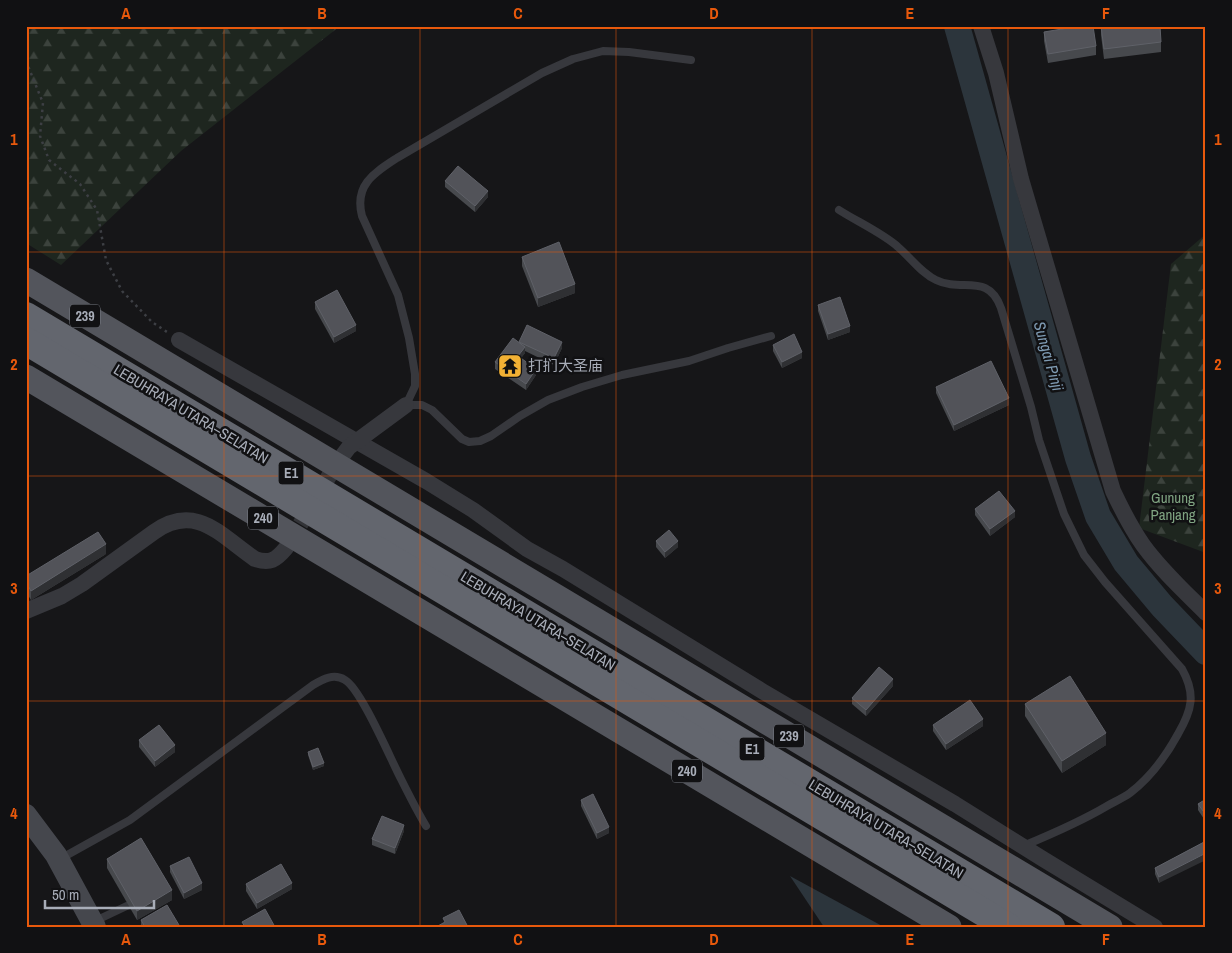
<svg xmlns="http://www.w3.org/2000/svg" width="1232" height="953" font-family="'Archivo Narrow','Noto Sans SC',sans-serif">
<defs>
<pattern id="forest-firs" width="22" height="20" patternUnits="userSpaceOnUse" patternTransform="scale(1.25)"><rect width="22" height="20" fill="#1e261f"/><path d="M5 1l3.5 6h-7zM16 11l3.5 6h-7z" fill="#3c433d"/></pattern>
</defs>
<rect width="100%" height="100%" fill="#161618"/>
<g fill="url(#forest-firs)">
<polygon points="26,26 340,26 181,151 61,265 26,243"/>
<polygon points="1206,234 1206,553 1139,528 1171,264"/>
</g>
<polygon fill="#2c353c" points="790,876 884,927 824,927"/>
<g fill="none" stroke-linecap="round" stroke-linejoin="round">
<polyline stroke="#2c353c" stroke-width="26" points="957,26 1078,458 1098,516 1126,563 1162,606 1206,652"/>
<polyline stroke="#333438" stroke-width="16" stroke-dasharray="16 8" stroke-linecap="butt" points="288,545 341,456"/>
<polyline stroke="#3d3f44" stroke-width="2.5" stroke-dasharray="2.5 4" stroke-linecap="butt" points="26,61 43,103 40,136 49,160 80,184 97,210 106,260 122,291 152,322 167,332"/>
<g stroke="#37383d" stroke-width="8">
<path d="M 691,60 L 629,52 L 603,51 L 573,59 L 542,73 L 397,158 C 374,173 354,185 362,216 L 398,295 L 409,338 L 415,374 L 415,386 L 406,405 L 422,405 L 432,410 L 462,439 L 469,442 L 480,441 L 491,436 L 520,416 L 548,400 L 582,387 L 622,375 L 689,361 L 728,348 L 771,336"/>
<path d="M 839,210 C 856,221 884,234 898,247 C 911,258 921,273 936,280 C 962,293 988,272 1001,308 L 1031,407 L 1039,440 L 1064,514 L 1084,555 L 1105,582 L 1182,669 C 1196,694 1192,710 1178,734 C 1166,756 1151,777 1130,793 C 1123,798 1114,802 1107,806 C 1080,822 1052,834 1023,846"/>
<path d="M 60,859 L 130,820 L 313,685 C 323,679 334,673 345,680 C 361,689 391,760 401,779 C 409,795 417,811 426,826"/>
<polyline points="95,921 133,903"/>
</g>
<g stroke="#37383d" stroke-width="16">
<path d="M 981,26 L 996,73 L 1021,179 L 1113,491 C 1122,510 1131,528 1143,545 C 1161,570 1185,592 1206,613"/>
<polyline points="179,340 426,481 473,510 527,549 563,569 762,691 955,804 1043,859 1155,927"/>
<polyline points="343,455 349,447 406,405"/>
<path d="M 26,611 L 62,596 L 82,584 L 154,532 C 196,502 221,536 255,559 C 270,564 276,560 286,548"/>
</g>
<polyline stroke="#45474d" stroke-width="22" points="26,815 56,855 95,927"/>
<g stroke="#53555c" stroke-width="25">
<polyline points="26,280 1110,927"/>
<polyline points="26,377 949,927"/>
</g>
<g stroke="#63666e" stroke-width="28">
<polyline points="26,316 1051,927"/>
<polyline points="26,341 1008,927"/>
</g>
</g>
<g fill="#47494d">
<polygon points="1101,26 1161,42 1161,52 1104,59 1101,35"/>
<polygon points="1044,32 1096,46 1096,55 1048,63 1044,41"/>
<polygon points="445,181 488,197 475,212 445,187"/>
<polygon points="522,257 575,293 538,307 522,266"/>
<polygon points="315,302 356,331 334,343 315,309"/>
<polygon points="818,305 850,332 828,340 818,311"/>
<polygon points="519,342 562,348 554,365 525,351 525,353 521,358 536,375 526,390 495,369 495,362"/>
<polygon points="773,345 802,358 782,368 773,351"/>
<polygon points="936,387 1009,405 954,431 936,393"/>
<polygon points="975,509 1015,517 990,536 975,515"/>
<polygon points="656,541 678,547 665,558 656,547"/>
<polygon points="106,554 31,600 26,592 26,576"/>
<polygon points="893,686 866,716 852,704 852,698"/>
<polygon points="1025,704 1106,745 1062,773 1025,716"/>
<polygon points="933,725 983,726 946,750 933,731"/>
<polygon points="139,740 175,752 155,767 139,747"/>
<polygon points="308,752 324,766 313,770 308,755"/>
<polygon points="1206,799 1206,822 1198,810 1198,804"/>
<polygon points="581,800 609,833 597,839 581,806"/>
<polygon points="404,831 395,854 372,845 372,839"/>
<polygon points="1206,841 1159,883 1155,874 1155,868"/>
<polygon points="107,859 172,900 137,920 107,868"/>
<polygon points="170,866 202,890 184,899 170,872"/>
<polygon points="246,884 292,889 257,909 246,891"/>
<polygon points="141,920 179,927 141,927"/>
</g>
<g fill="#2f3033">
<polygon points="488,191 488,197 475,212 475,206"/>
<polygon points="575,284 575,293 538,307 538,298"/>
<polygon points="356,325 356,331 334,343 334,337"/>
<polygon points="850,326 850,332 828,340 828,334"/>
<polygon points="562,342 562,348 554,365 554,358"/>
<polygon points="525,347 525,353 518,362 518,356"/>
<polygon points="802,352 802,358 782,368 782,362"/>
<polygon points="536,369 536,375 526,390 526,384"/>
<polygon points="1009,398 1009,405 954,431 954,425"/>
<polygon points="1015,511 1015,517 990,536 990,529"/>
<polygon points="678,541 678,547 665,558 665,552"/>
<polygon points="106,544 106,554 31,600 31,591"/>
<polygon points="893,679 893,686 866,716 866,710"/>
<polygon points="983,719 983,726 946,750 946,744"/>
<polygon points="1106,733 1106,745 1062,773 1062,761"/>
<polygon points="175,745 175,752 155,767 155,761"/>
<polygon points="324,763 324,766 313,770 313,767"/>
<polygon points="404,825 404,831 395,854 395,848"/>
<polygon points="609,827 609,833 597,839 597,833"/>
<polygon points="1206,853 1206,860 1159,883 1159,877"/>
<polygon points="202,883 202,890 184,899 184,893"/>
<polygon points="292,883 292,889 257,909 257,903"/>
<polygon points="172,890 172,900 137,920 137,911"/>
</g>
<g fill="#525359" stroke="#5f6168">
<polygon points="1080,26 1093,26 1096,46 1048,54 1044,32"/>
<polygon points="1101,26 1160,26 1161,42 1104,49"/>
<polygon points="458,166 488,191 475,206 445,181"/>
<polygon points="559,242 575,284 538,298 522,257"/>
<polygon points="337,290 356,325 334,337 315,302"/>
<polygon points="840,297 850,326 828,334 818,305"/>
<polygon points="527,325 562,342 554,358 519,342"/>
<polygon points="794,334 802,352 782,362 773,345"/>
<polygon points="513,338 525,347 518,356 536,369 526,384 495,362"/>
<polygon points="991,361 1009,398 954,425 936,387"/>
<polygon points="999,491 1015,511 990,529 975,509"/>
<polygon points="669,530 678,541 665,552 656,541"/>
<polygon points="98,532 106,544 31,591 26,582 26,576"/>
<polygon points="879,667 893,679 866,710 852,698"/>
<polygon points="1070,676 1106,733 1062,761 1025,704"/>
<polygon points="970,700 983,719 946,744 933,725"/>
<polygon points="159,725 175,745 155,761 139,740"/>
<polygon points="318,748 324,763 313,767 308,752"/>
<polygon points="593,794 609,827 597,833 581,800"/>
<polygon points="1206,799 1206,815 1198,804"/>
<polygon points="382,816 404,825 395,848 372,839"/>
<polygon points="141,838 172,890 137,911 107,859"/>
<polygon points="1206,841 1206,853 1159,877 1155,868"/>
<polygon points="189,857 202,883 184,893 170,866"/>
<polygon points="281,864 292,883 257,903 246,884"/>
<polygon points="167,905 179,925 176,927 145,927 141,920"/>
<polygon points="265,909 275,927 245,927 242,922"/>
<polygon points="459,910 468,927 436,927 445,922 443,918"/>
</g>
<path fill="none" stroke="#e8590c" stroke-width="1" stroke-opacity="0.55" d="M 224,26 L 224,927M 420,26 L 420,927M 616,26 L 616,927M 812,26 L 812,927M 1008,26 L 1008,927M 26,252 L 1206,252M 26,476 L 1206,476M 26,701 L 1206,701"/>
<defs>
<symbol id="temple-square" viewBox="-11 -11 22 22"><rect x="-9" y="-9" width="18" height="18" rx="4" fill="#f2b134" stroke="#111113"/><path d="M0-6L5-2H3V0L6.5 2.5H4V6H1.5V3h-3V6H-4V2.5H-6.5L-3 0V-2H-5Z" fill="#111"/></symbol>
</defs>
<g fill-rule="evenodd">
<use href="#temple-square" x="496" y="352" width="28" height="28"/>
</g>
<g text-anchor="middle" stroke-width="5" stroke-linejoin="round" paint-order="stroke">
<g fill="#111113" stroke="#7b7e86" stroke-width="1">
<rect x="70" y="304.5" width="30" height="23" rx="4"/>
<rect x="278.5" y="461.5" width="25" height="23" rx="4"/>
<rect x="248" y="506.5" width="30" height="23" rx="4"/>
<rect x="774" y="724.5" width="30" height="23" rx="4"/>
<rect x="739.5" y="737.5" width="25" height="23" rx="4"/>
<rect x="672" y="759.5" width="30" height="23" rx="4"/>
</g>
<g font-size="14" font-weight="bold" fill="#a8adb8">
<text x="85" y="321">239</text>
<text x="291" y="478">E1</text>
<text x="263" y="523">240</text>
<text x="789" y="741">239</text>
<text x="752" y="754">E1</text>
<text x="687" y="776">240</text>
</g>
<g font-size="15" fill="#a8adb8" stroke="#111113" text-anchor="start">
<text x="528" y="371">打扪大圣庙</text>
</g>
<g font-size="15" fill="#a8adb8" stroke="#111113">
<text transform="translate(191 414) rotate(31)" y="5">LEBUHRAYA UTARA–SELATAN</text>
<text transform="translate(538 621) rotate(31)" y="5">LEBUHRAYA UTARA–SELATAN</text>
<text transform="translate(886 829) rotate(31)" y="5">LEBUHRAYA UTARA–SELATAN</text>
</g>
<g font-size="15" fill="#7fa381" stroke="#111113">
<text x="1173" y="503">Gunung<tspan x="1173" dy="17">Panjang</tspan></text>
</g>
<g font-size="16" font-style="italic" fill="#7f9bb3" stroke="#111113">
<text transform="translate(1049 356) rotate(74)" y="6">Sungai Pinji</text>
</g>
</g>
<rect width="1232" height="953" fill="none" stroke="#111113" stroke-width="55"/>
<path d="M45 900v8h109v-8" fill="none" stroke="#a8adb8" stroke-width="2.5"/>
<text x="52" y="900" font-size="15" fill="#a8adb8" stroke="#111113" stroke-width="4" paint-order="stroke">50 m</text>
<rect x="28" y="28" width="1176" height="898" fill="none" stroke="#e8590c" stroke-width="2"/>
<g font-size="16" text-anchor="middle" font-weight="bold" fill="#e8590c">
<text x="126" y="19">A</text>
<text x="322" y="19">B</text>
<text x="518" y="19">C</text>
<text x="714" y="19">D</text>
<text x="910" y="19">E</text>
<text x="1106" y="19">F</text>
<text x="14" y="145">1</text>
<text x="1218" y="145">1</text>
<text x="14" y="370">2</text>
<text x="1218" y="370">2</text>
<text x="14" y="594">3</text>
<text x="1218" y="594">3</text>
<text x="14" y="819">4</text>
<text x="1218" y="819">4</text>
<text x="126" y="945">A</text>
<text x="322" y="945">B</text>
<text x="518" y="945">C</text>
<text x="714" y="945">D</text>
<text x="910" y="945">E</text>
<text x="1106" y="945">F</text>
</g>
</svg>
